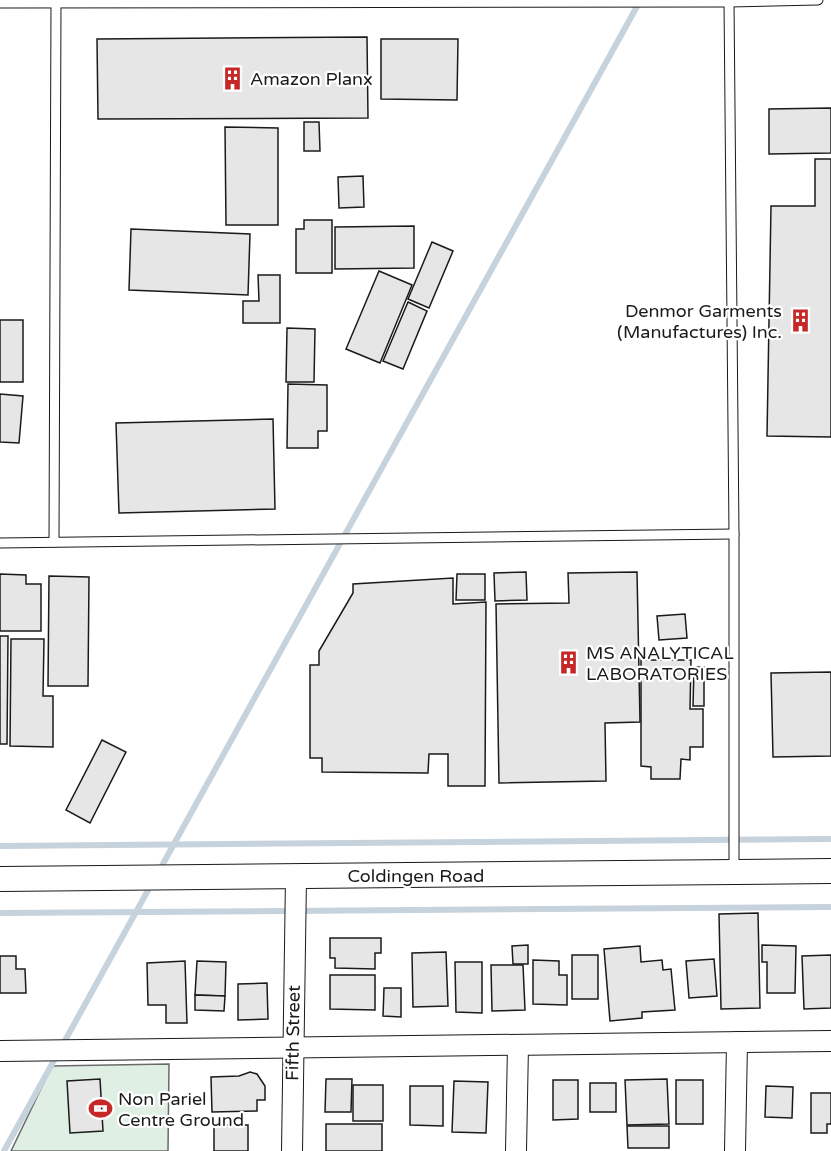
<svg xmlns="http://www.w3.org/2000/svg" width="831" height="1151" font-family="'Varela Round',sans-serif">
<rect width="100%" height="100%" fill="#fff"/>
<polygon fill="#e0efe3" stroke="#6a6a6a" stroke-width="1.5" points="169,1064 168,1151 11,1151 52,1066"/>
<g fill="none" stroke-linecap="round" stroke-linejoin="round">
<g stroke="#c6d2dc" stroke-width="6">
<polyline points="0,846 831,839"/>
<polyline points="159,871 640,1"/>
<polyline points="0,913 831,907"/>
<polyline points="4,1151 152,883"/>
</g>
</g>
<g fill="#e6e6e6" stroke="#1a1a1a" stroke-width="1.5">
<polygon points="367,37 368,118 98,119 97,39"/>
<polygon points="381,39 458,39 457,100 381,99"/>
<polygon points="831,108 831,153 769,154 769,109"/>
<polygon points="304,122 319,122 320,151 304,151"/>
<polygon points="225,127 278,128 278,225 226,225"/>
<polygon points="815,159 831,159 831,437 767,436 771,206 815,206"/>
<polygon points="363,176 364,207 339,208 338,177"/>
<polygon points="304,220 332,220 332,273 296,273 296,229 304,229"/>
<polygon points="414,226 414,268 335,269 335,227"/>
<polygon points="131,229 250,234 248,295 129,290"/>
<polygon points="432,242 453,251 429,308 408,299"/>
<polygon points="379,271 412,285 380,363 346,349"/>
<polygon points="258,275 280,275 280,323 243,323 243,301 259,301"/>
<polygon points="408,302 427,311 403,369 383,361"/>
<rect x="0" y="320" width="23" height="62"/>
<polygon points="287,328 315,329 314,382 286,382"/>
<polygon points="288,384 327,385 327,431 318,431 318,448 287,448"/>
<polygon points="0,394 23,396 19,443 0,442"/>
<polygon points="273,419 275,509 119,513 116,423"/>
<polygon points="526,572 527,600 495,601 494,573"/>
<polygon points="637,572 640,722 605,723 606,781 499,783 496,604 569,603 568,573"/>
<polygon points="0,574 26,575 26,584 41,584 41,631 0,631"/>
<polygon points="457,574 485,574 485,600 456,600"/>
<polygon points="49,576 89,577 88,686 48,686"/>
<polygon points="453,578 453,604 486,602 485,786 448,786 448,754 429,754 428,773 322,772 322,758 310,758 310,665 319,665 319,651 353,593 353,584"/>
<polygon points="685,614 687,638 659,640 657,616"/>
<polygon points="0,636 8,636 7,744 0,744"/>
<polygon points="11,639 44,639 43,696 53,696 53,747 10,746"/>
<polygon points="641,660 691,660 690,709 703,709 703,747 690,747 690,760 681,759 680,779 651,779 651,767 641,766"/>
<polygon points="694,667 704,667 704,706 693,706"/>
<polygon points="831,672 831,756 773,757 771,673"/>
<polygon points="102,740 126,752 90,823 66,810"/>
<polygon points="758,913 760,1008 721,1009 719,914"/>
<polygon points="330,938 381,938 381,953 375,953 375,969 335,968 335,958 330,958"/>
<polygon points="528,945 528,964 513,964 512,946"/>
<polygon points="762,945 796,946 795,993 767,993 767,962 762,962"/>
<polygon points="640,946 641,962 662,960 663,970 671,969 675,1010 642,1012 642,1018 610,1021 604,949"/>
<polygon points="446,952 448,1006 413,1007 412,953"/>
<rect x="572" y="955" width="26" height="44"/>
<polygon points="831,955 831,1008 804,1009 802,956"/>
<polygon points="0,956 16,956 16,969 25,969 26,993 0,993"/>
<polygon points="714,959 717,996 689,998 686,961"/>
<polygon points="533,960 559,961 559,975 567,975 567,1005 533,1004"/>
<polygon points="185,961 187,1023 166,1023 166,1005 148,1005 147,963"/>
<polygon points="197,961 226,962 225,996 195,995"/>
<polygon points="455,962 482,962 482,1013 456,1012"/>
<polygon points="491,965 523,965 525,1010 492,1011"/>
<polygon points="330,975 375,975 375,1010 330,1009"/>
<polygon points="267,983 268,1019 238,1020 238,984"/>
<polygon points="384,988 401,988 401,1017 383,1016"/>
<polygon points="195,995 225,996 224,1011 195,1010"/>
<polygon points="250,1072 257,1074 265,1086 265,1100 257,1100 257,1111 212,1112 211,1077 239,1076"/>
<polygon points="100,1079 103,1131 70,1133 67,1081"/>
<polygon points="326,1079 352,1079 351,1112 325,1112"/>
<polygon points="667,1079 669,1124 627,1125 625,1080"/>
<polygon points="553,1080 578,1080 578,1119 553,1120"/>
<rect x="676" y="1080" width="27" height="44"/>
<polygon points="454,1081 488,1082 486,1133 452,1132"/>
<rect x="590" y="1083" width="26" height="29"/>
<rect x="353" y="1085" width="30" height="36"/>
<polygon points="410,1086 443,1086 443,1126 410,1125"/>
<polygon points="766,1086 793,1087 792,1118 765,1117"/>
<polygon points="811,1093 831,1093 831,1124 827,1124 827,1133 811,1133"/>
<rect x="326" y="1124" width="56" height="27"/>
<rect x="214" y="1125" width="34" height="26"/>
<polygon points="627,1126 669,1126 669,1148 628,1148"/>
</g>
<g fill="none" stroke-linecap="round" stroke-linejoin="round">
<defs>
<g id="service">
<polyline points="729,2 734,534 734,870"/>
<polyline points="0,3 729,2 818,0"/>
<polyline points="54,542 56,3"/>
<polyline points="0,543 734,534"/>
</g>
<g id="minor">
<polyline points="0,1051 831,1041"/>
<polyline points="292,1151 296,877"/>
<polyline points="516,1151 518,1045"/>
<polyline points="735,1151 737,1042"/>
</g>
<polyline id="tertiary" points="0,879 831,871"/>
</defs>
<use href="#service" stroke="#1a1a1a" stroke-width="11"/>
<use href="#minor" stroke="#1a1a1a" stroke-width="22"/>
<use href="#tertiary" stroke="#1a1a1a" stroke-width="26"/>
<use href="#service" stroke="#fff" stroke-width="9"/>
<use href="#minor" stroke="#fff" stroke-width="20"/>
<use href="#tertiary" stroke="#fff" stroke-width="24"/>
</g>
<defs>
<symbol id="building-bare" viewBox="-9 -9 18 18"><path d="M-4-6H4V6H1V3H-1V6H-4ZM-2.5-4.3h1.7v1.8h-1.7ZM.8-4.3h1.7v1.8H.8ZM-2.5-1h1.7V.8h-1.7ZM.8-1h1.7V.8H.8Z" fill="#c62828" stroke="#fff" stroke-width="2.5" paint-order="stroke"/></symbol>
<symbol id="stadium-bare" viewBox="-9 -9 18 18"><path d="M0-5a6.5 5 0 1 0 0 10a6.5 5 0 1 0 0-10ZM-3.5-1.8h7v3.6h-7Z" fill="#c62828" stroke="#fff" stroke-width="2.5" paint-order="stroke"/></symbol>
</defs>
<g fill-rule="evenodd">
<use href="#building-bare" x="216" y="62" width="33" height="33"/>
<use href="#building-bare" x="784" y="304" width="33" height="33"/>
<use href="#building-bare" x="552" y="646" width="33" height="33"/>
<use href="#stadium-bare" x="84" y="1092" width="33" height="33"/>
</g>
<g text-anchor="middle" stroke-width="4.5" stroke-linejoin="round" paint-order="stroke">
<g font-size="18" fill="#1a1a1a" stroke="#fff" text-anchor="start">
<text x="250" y="85">Amazon Planx</text>
<text x="782" y="317" text-anchor="end">Denmor Garments<tspan x="782" dy="21">(Manufactures) Inc.</tspan></text>
<text x="586" y="659">MS ANALYTICAL<tspan x="586" dy="21">LABORATORIES</tspan></text>
<text x="118" y="1105">Non Pariel<tspan x="118" dy="21">Centre Ground</tspan></text>
</g>
<g font-size="18" fill="#1a1a1a" stroke="#fff">
<text x="416" y="882">Coldingen Road</text>
<text transform="translate(293 1033) rotate(-89)" y="6">Fifth Street</text>
</g>
</g>
</svg>
